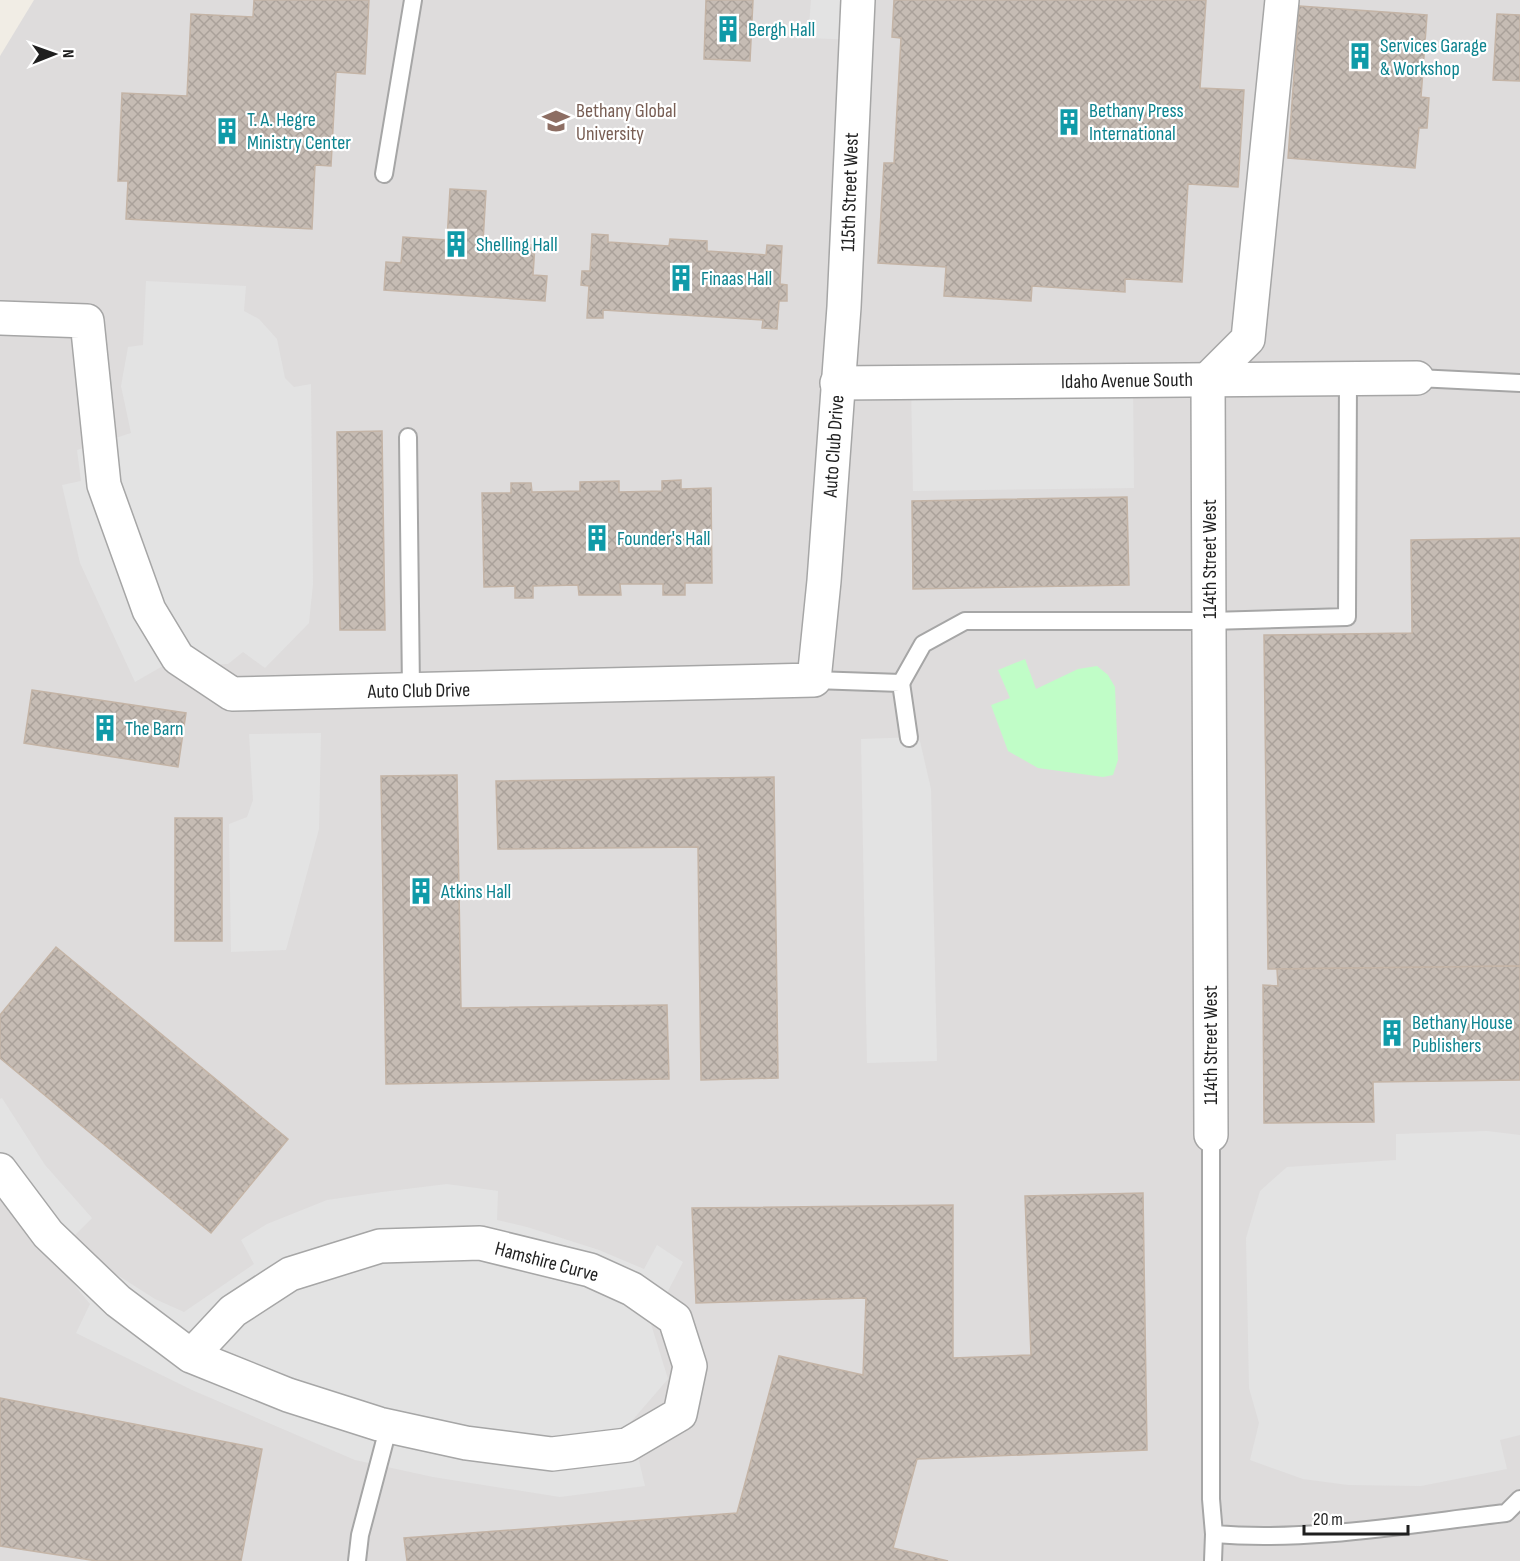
<svg xmlns="http://www.w3.org/2000/svg" width="1520" height="1561" font-family="'Sofia Sans Condensed',sans-serif">
<defs>
<pattern id="building-cross-hatch" width="8" height="8" patternUnits="userSpaceOnUse" patternTransform="scale(1.5)"><rect width="8" height="8" fill="#c6bcb4"/><path d="M0 0l8 8M0 8l8-8" fill="none" stroke="#aaa19a"/></pattern>
</defs>
<rect width="100%" height="100%" fill="#f1ede5"/>
<polygon fill="#dedcdc" points="34,0 1520,0 1520,1561 0,1561 0,56"/>
<polygon fill="#c0fdc7" points="1025,659 1036,689 1078,669 1097,666 1108,675 1115,687 1118,760 1113,775 1103,777 1038,768 1008,751 991,705 1010,698 998,670"/>
<g fill="#e3e3e3">
<polygon points="811,0 858,0 856,40 808,38"/>
<polygon points="146,281 246,286 244,311 259,319 277,339 285,378 294,387 311,384 313,584 309,623 265,668 243,652 228,664 161,667 135,682 80,563 62,485 81,481 77,450 131,433 121,386 128,347 143,345"/>
<polygon points="1133,380 1134,488 913,491 911,383"/>
<polygon points="321,733 319,829 286,950 231,952 229,824 247,817 253,800 249,734"/>
<polygon points="919,737 931,789 937,1061 867,1063 861,739"/>
<polygon points="2,1098 45,1165 92,1218 75,1235 86,1255 155,1299 184,1312 254,1264 241,1240 267,1224 327,1200 382,1192 447,1184 498,1191 497,1220 527,1227 599,1250 644,1269 657,1245 683,1262 651,1324 668,1379 630,1423 645,1486 560,1497 433,1477 355,1460 192,1390 76,1333 90,1304 0,1194 0,1099"/>
<polygon points="1487,1131 1520,1135 1520,1435 1500,1440 1507,1469 1421,1486 1348,1485 1303,1479 1250,1460 1259,1423 1249,1388 1246,1238 1260,1191 1287,1167 1396,1160 1396,1134"/>
</g>
<g fill="url(#building-cross-hatch)" stroke="#c4b4a6" stroke-width="1.5">
<polygon points="254,0 369,0 365,74 336,72 331,166 315,165 312,229 126,219 128,181 118,181 122,93 187,96 191,14 253,17"/>
<polygon points="706,0 753,0 750,61 704,59"/>
<polygon points="894,0 1206,0 1200,88 1244,90 1238,187 1188,184 1182,282 1125,279 1125,292 1032,286 1031,301 944,296 946,267 878,263 884,163 894,163 901,38 892,37"/>
<polygon points="1299,6 1427,15 1421,97 1429,98 1427,128 1419,128 1415,168 1288,158"/>
<polygon points="1497,14 1520,15 1520,81 1493,80"/>
<polygon points="450,189 486,191 483,242 535,245 533,275 547,276 545,301 384,290 386,262 401,263 403,237 447,240"/>
<polygon points="592,234 608,235 608,242 669,246 670,239 707,241 707,251 766,255 767,245 782,246 780,284 787,285 787,301 779,301 777,329 762,328 763,320 603,310 603,318 587,318 589,286 581,285 582,271 590,271"/>
<polygon points="382,431 385,630 340,630 337,432"/>
<polygon points="681,480 681,489 711,488 712,583 685,583 685,595 663,595 663,584 620,584 621,595 579,595 578,585 533,586 533,598 515,598 515,586 484,587 482,493 511,493 511,483 531,483 532,492 580,491 580,482 619,481 619,492 662,491 662,481"/>
<polygon points="1127,497 1129,585 913,589 912,501"/>
<polygon points="1520,538 1520,966 1268,969 1264,635 1412,633 1411,540"/>
<polygon points="32,690 186,713 178,767 24,743"/>
<polygon points="457,775 461,1008 667,1005 669,1079 386,1084 381,776"/>
<polygon points="774,777 778,1078 701,1080 698,847 498,849 496,781"/>
<rect x="175" y="818" width="47" height="123"/>
<polygon points="56,947 288,1139 211,1233 0,1058 0,1015"/>
<polygon points="1520,966 1520,1080 1373,1082 1374,1122 1264,1123 1263,985 1278,986 1277,969"/>
<polygon points="1143,1193 1147,1450 917,1459 893,1548 948,1561 407,1561 404,1538 737,1513 779,1356 863,1375 866,1298 696,1303 692,1208 953,1205 953,1358 1031,1355 1025,1196"/>
<polygon points="0,1398 262,1449 241,1561 97,1561 0,1546"/>
</g>
<g fill="none" stroke-linecap="round" stroke-linejoin="round">
<defs>
<g id="lane">
<polyline points="384,174 413,0"/>
<polyline points="1417,378 1520,383"/>
<polyline points="408,437 411,690"/>
<polyline points="814,680 901,683 909,738"/>
<polyline points="901,683 923,644 965,621 1210,621 1347,617 1348,378"/>
<path d="M 1211,1135 L 1211,1499 L 1214,1534 C 1311,1542 1410,1524 1506,1513 L 1520,1499"/>
<polyline points="357,1561 360,1535 389,1425"/>
<polyline points="1213,1561 1214,1534"/>
</g>
<g id="street">
<polyline points="0,318 87,321 104,485 149,610 178,658 232,694 814,680 824,581 844,307 858,0"/>
<polyline points="837,383 1417,378"/>
<polyline points="1211,1135 1208,379 1248,339 1282,0"/>
<polyline points="0,1170 48,1234 118,1301 191,1356 233,1311 290,1274 380,1246 480,1243 590,1270 632,1289 675,1319 690,1366 680,1414 627,1445 552,1454 466,1443 379,1424 288,1395 191,1356"/>
</g>
</defs>
<use href="#lane" stroke="#a6a6a6" stroke-width="20"/>
<use href="#street" stroke="#a6a6a6" stroke-width="36"/>
<use href="#lane" stroke="#fff" stroke-width="16"/>
<use href="#street" stroke="#fff" stroke-width="33"/>
</g>
<defs>
<symbol id="building-bare" viewBox="-9 -9 18 18"><path d="M-4-6H4V6H1V3H-1V6H-4ZM-2.5-4.3h1.7v1.8h-1.7ZM.8-4.3h1.7v1.8H.8ZM-2.5-1h1.7V.8h-1.7ZM.8-1h1.7V.8H.8Z" fill="#0f9aa8" stroke="#fff" stroke-width="2.5" paint-order="stroke"/></symbol>
<symbol id="university-bare" viewBox="-9 -9 18 18"><path d="M0-5L7-2L0 1L-7-2ZM-4 1L0 2.5L4 1V4Q0 6-4 4Z" fill="#8d6e63" stroke="#fff" stroke-width="2.5" paint-order="stroke"/></symbol>
</defs>
<g fill-rule="evenodd">
<use href="#building-bare" x="709" y="10" width="38" height="38"/>
<use href="#building-bare" x="1341" y="37" width="38" height="38"/>
<use href="#university-bare" x="537" y="102" width="38" height="38"/>
<use href="#building-bare" x="1050" y="103" width="38" height="38"/>
<use href="#building-bare" x="208" y="112" width="38" height="38"/>
<use href="#building-bare" x="437" y="225" width="38" height="38"/>
<use href="#building-bare" x="662" y="259" width="38" height="38"/>
<use href="#building-bare" x="578" y="519" width="38" height="38"/>
<use href="#building-bare" x="86" y="709" width="38" height="38"/>
<use href="#building-bare" x="402" y="872" width="38" height="38"/>
<use href="#building-bare" x="1373" y="1014" width="38" height="38"/>
</g>
<g text-anchor="middle" stroke-width="4.5" stroke-linejoin="round" paint-order="stroke">
<g font-size="20" fill="#0d838f" stroke="#fff" text-anchor="start">
<text x="748" y="36">Bergh Hall</text>
<text x="1380" y="52">Services Garage<tspan x="1380" dy="23">&amp; Workshop</tspan></text>
<text x="1089" y="117">Bethany Press<tspan x="1089" dy="23">International</tspan></text>
<text x="247" y="126">T. A. Hegre<tspan x="247" dy="23">Ministry Center</tspan></text>
<text x="476" y="251">Shelling Hall</text>
<text x="701" y="285">Finaas Hall</text>
<text x="617" y="545">Founder's Hall</text>
<text x="125" y="735">The Barn</text>
<text x="441" y="898">Atkins Hall</text>
<text x="1412" y="1029">Bethany House<tspan x="1412" dy="23">Publishers</tspan></text>
</g>
<g font-size="20" fill="#785e54" stroke="#fff" text-anchor="start">
<text x="576" y="117">Bethany Global<tspan x="576" dy="23">University</tspan></text>
</g>
<g font-size="20" fill="#1f1f1f" stroke="#fff">
<text transform="translate(849 192) rotate(-88)" y="7">115th Street West</text>
<text transform="translate(1127 380) rotate(-1)" y="7">Idaho Avenue South</text>
<text transform="translate(833 446) rotate(-86)" y="7">Auto Club Drive</text>
<text transform="translate(1209 559) rotate(-90)" y="7">114th Street West</text>
<text transform="translate(419 690) rotate(-1)" y="7">Auto Club Drive</text>
<text transform="translate(1210 1045) rotate(-90)" y="7">114th Street West</text>
<text transform="translate(547 1261) rotate(15)" y="7">Hamshire Curve</text>
</g>
</g>
<g transform="translate(54 54) rotate(89)" stroke="#ffffff" stroke-width="4.5" paint-order="stroke">
<path d="M0-4.5L10 22L0 15L-10 22Z" fill="#1f1f1f"/>
<text y="-9" font-size="16" font-weight="bold" text-anchor="middle" fill="#1f1f1f">N</text>
</g>
<path d="M1304 1525v9h104v-9" fill="none" stroke="#1f1f1f" stroke-width="3"/>
<text x="1313" y="1525" font-size="18" fill="#1f1f1f" stroke="#ffffff" stroke-width="4.5" paint-order="stroke">20 m</text>
</svg>
